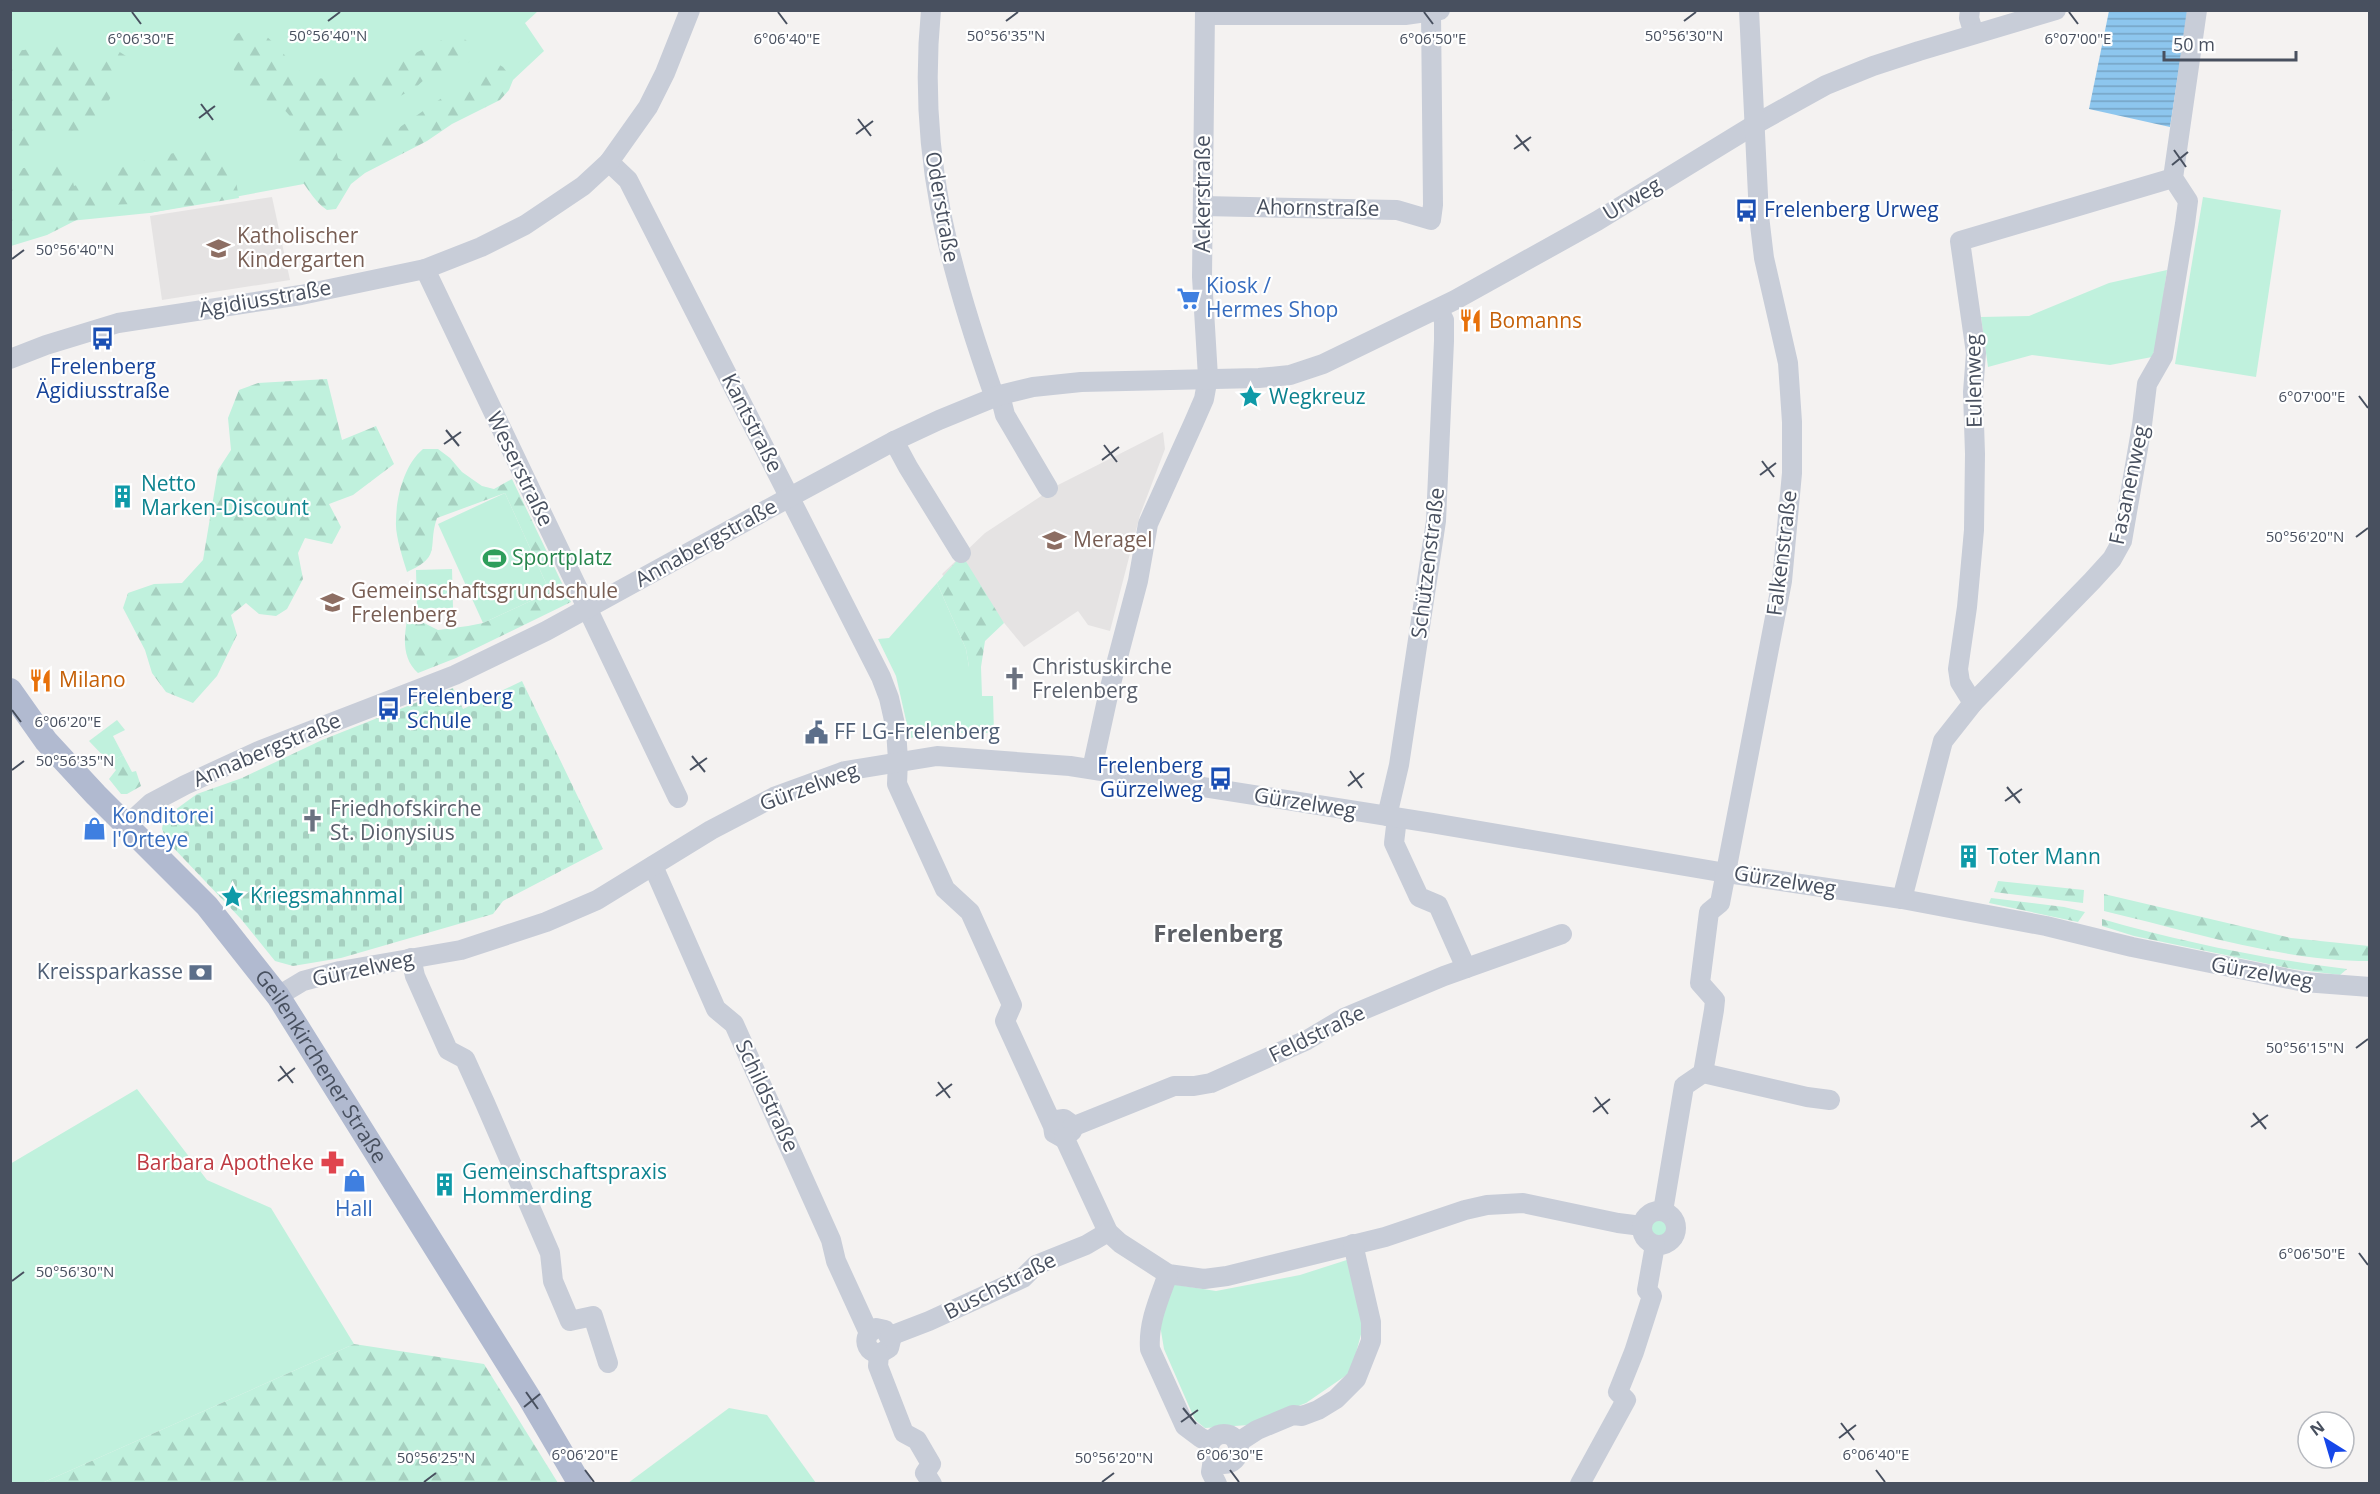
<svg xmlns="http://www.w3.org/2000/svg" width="2380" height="1494" font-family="'Open Sans',sans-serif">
<defs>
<pattern id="forest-firs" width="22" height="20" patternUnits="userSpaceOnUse" patternTransform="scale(1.5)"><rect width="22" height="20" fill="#c0f1dd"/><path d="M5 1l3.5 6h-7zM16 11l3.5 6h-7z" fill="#a6d0c0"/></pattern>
<pattern id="cemetery-stones" width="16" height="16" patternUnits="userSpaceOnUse" patternTransform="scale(1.5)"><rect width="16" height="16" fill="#c0f1dd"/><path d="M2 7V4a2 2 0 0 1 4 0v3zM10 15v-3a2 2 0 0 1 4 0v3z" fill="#a6d0c0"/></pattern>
<pattern id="water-rules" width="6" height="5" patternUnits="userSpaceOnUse" patternTransform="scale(1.5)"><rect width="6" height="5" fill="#8dc6ee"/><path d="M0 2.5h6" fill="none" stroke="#75a3c4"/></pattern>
</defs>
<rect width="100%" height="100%" fill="#f4f2f1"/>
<g fill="#e5e3e3">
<polygon points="272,197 290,280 162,300 150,216"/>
<polygon points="1163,432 1165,449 1140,515 1110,631 1088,625 1078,611 1024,647 991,607 973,618 942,574 985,533 1058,485"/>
</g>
<g fill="#c0f1dd">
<polygon points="11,11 538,11 525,23 544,51 513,80 336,178 149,213 11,227"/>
<polygon points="2203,197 2281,210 2256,377 2175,364"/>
<polygon points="2167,270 2157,343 2152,357 2110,365 2032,355 1988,367 1981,317 2029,316 2109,283"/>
<polygon points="505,493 550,592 483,623 438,524"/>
<polygon points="452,569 453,608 417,609 416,570"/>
<polygon points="937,583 966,649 969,667 981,667 982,696 993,696 994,733 942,733 910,738 896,676 878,639 889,638"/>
<polygon points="117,720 125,730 113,736 123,755 110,763 89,741"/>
<polygon points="137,1089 207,1180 271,1208 354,1344 42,1483 11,1483 10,1164"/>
<circle cx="1658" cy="1228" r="10"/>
<polygon points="1353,1258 1364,1323 1351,1372 1306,1403 1249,1425 1205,1428 1195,1420 1164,1349 1159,1319 1171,1284 1216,1291 1300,1275"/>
<polygon points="729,1408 767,1415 816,1483 628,1483"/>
</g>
<g fill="url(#forest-firs)">
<path d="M 252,28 L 263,33 L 280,49 L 290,62 L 307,78 L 340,79 L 373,74 L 450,36 L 459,34 L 469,43 L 473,53 L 469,62 L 453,70 L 426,78 L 414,89 L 384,104 L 336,150 L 338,158 L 344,162 C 398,133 443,92 498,64 L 503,67 L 513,80 L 509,90 L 500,100 L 452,124 L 427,141 L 365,173 L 351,184 L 336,209 L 327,210 C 313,201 305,183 292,168 C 297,149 301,133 289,115 C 282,105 272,104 262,98 C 246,89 229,70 228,51 C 228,35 240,32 252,28 Z"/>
<path d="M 65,40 L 79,47 L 84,62 L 92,65 L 105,53 L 115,49 L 126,56 C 124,83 99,120 77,137 L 69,135 L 53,127 L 49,139 L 30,150 L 10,145 L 11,51 L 24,50 Z"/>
<path d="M 208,146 L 219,146 L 232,160 L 239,198 L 149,213 L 133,204 L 106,205 L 47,235 L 11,246 L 11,170 L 68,161 L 74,186 C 117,167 162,154 208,146 Z"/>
<polygon points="327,379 342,440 376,426 394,464 353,495 329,504 341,527 332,544 305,538 298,553 303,579 287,609 276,616 259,614 246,603 231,615 237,635 217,676 193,703 166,692 152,673 145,650 123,608 128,593 154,584 182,583 203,560 218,470 231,450 228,418 239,390 258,383"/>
<path d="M 423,449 L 438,449 L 450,458 L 462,472 L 482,486 L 494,489 L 512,479 L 571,602 L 456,658 L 418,673 C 401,658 404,635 408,615 L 438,630 L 468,626 L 483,623 L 550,592 L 505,493 L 437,518 C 427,547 443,556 407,572 C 403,559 395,535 396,522 C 396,497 404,465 423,449 Z"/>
<polygon points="962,555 1004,623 985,641 981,667 969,667 966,649 937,583"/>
<polygon points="123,755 132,772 136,771 141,786 127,794 121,794 109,779 116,770 110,763"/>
<polygon points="1998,881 2084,890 2083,903 1994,892"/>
<path d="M 2104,894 L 2291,938 L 2369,946 L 2369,961 C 2282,961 2189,931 2104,911 Z"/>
<polygon points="1991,898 2064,907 2085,912 2078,922 1989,903"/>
<path d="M 2102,919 C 2182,942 2265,959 2347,969 L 2340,975 L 2293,969 L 2134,936 L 2102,926 Z"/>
<polygon points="354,1344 484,1364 558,1483 42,1483"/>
</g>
<polygon fill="url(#cemetery-stones)" points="522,681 603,849 503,901 493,914 341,958 293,966 275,961 241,919 167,841 162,829 164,818 197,794 242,778 322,740 453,688 463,709"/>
<polygon fill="url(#water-rules)" points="2109,11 2188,11 2170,127 2089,109"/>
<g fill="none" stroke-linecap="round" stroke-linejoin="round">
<g stroke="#c8cdd8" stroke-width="20">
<path d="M 931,10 C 917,153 948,265 995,398"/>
<polyline points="1970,10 1969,18 1974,34"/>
<polyline points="1205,15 1405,15 1440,10"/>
<polyline points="609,162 628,180 881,677 889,698 896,729 898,760 897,784 945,889 970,912 1012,1005 1005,1021 1053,1126 1054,1133 1063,1138 1072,1131 1071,1124 1064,1119 1057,1120 1053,1126"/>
<polyline points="1203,206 1397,210 1431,220 1433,205 1431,13"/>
<polyline points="425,269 678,798"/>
<polyline points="10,359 46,345 118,323 301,295 425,269 481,247 525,225 583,186 609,162 648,107 665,73 690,10"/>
<polyline points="1000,395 1005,415 1048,488"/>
<polyline points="894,441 908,467 961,553"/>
<polyline points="1973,703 1960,682 1958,669 1967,607 1974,530 1975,454 1973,392 1976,353 1960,241 2173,178"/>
<polyline points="1092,769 1109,691 1138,581 1148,524 1194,422 1204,399 1208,377 1202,277 1205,10"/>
<polyline points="1387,816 1399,765 1436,521 1444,341 1444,320 1438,309"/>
<polyline points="1397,818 1394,843 1419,897 1438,905 1466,968"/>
<polyline points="127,825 151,803 185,785 261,750 455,675 546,631 790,497 894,441 939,420 1000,395 1033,387 1081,382 1259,378 1290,375 1323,364 1455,300 1597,221 1754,125 1826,85 1873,66 1919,51 2056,10"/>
<path d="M 653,866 L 716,1009 L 734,1024 L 831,1240 L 836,1261 L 869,1333 C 863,1343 868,1352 879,1354 L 889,1348 L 891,1340 L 885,1330 L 876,1328 L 869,1333"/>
<polyline points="1902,899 1943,741 1973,703 2092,581 2112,559 2122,541 2142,425 2147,384 2163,356 2185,224 2188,201 2173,178 2197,10"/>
<polyline points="411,958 415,976 448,1050 465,1059 485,1103 550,1253 553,1281 570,1321 593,1316 608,1363"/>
<polyline points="278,996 303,981 340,971 461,950 546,922 597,900 711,830 774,797 845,771 937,756 1070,766 1432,823 1726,873 1902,899 2046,926 2132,947 2304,982 2370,987"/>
<polyline points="1703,1073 1807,1097 1830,1100"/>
<polyline points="1072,1127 1174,1086 1194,1086 1211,1083 1307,1040 1344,1018 1444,976 1562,934"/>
<polyline points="1064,1137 1108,1232 1120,1243 1168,1274 1204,1279 1227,1276 1385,1237 1465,1210 1487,1205 1523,1203 1618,1223 1642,1226"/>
<circle cx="1659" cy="1228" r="17"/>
<polyline points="1663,1211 1684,1086 1703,1073 1714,1010 1715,1000 1700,983 1709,912 1720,903 1782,581 1792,473 1792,422 1788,363 1764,258 1759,216 1749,10"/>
<path d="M 1168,1274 C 1159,1299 1148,1323 1150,1349 L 1185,1426 L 1201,1438 L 1210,1442"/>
<polyline points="890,1336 929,1321 1023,1278 1036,1265 1086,1245 1108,1232"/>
<polyline points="879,1354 878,1366 904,1433 917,1440 931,1464 925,1473 932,1484"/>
<circle cx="1224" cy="1449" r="15"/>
<polyline points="1237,1443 1257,1430 1293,1415 1302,1416 1318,1410 1336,1399 1356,1379 1371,1341 1371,1322 1353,1244"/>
<polyline points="1213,1459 1211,1472 1217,1484"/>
<polyline points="1580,1484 1626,1400 1618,1392 1634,1352 1652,1296 1647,1290 1655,1245"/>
</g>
<path stroke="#b1bad0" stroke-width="24" id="s1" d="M 10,690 L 46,741 L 96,795 L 207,906 L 278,996 L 530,1399 L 580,1484"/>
</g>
<path fill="none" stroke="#48505f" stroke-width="2" d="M 132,12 L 141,24M 778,12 L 787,24M 1424,12 L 1433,24M 2069,12 L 2078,24M 328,21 L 340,12M 1006,21 L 1018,12M 1684,21 L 1696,12M 201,104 L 213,120M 199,118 L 215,106M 858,119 L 871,136M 856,134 L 873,121M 1516,135 L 1529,151M 1514,149 L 1531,137M 2174,150 L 2186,167M 2172,165 L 2188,152M 12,259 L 24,250M 2359,396 L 2368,408M 446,430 L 459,446M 444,444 L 461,432M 1104,445 L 1117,462M 1102,460 L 1119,447M 1762,461 L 1774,477M 1760,475 L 1776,463M 2356,537 L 2368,528M 12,710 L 21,722M 692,756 L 705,772M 12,770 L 24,761M 690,770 L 707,758M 1350,771 L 1362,788M 1348,786 L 1364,773M 2007,787 L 2020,803M 2005,801 L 2022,789M 2356,1048 L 2368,1039M 280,1066 L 293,1083M 278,1081 L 295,1068M 938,1082 L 950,1098M 936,1096 L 952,1084M 1595,1097 L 1608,1114M 1593,1112 L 1610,1099M 2253,1113 L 2266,1129M 2251,1127 L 2268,1115M 2359,1253 L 2368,1265M 12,1281 L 24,1272M 526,1392 L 538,1409M 524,1407 L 540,1394M 1183,1408 L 1196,1424M 1181,1422 L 1198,1410M 1841,1423 L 1854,1440M 1839,1438 L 1856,1425M 585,1470 L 594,1482M 1230,1470 L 1239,1482M 1876,1470 L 1885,1482M 424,1482 L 436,1473M 1102,1482 L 1114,1473"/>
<defs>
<symbol id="bus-bare" viewBox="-9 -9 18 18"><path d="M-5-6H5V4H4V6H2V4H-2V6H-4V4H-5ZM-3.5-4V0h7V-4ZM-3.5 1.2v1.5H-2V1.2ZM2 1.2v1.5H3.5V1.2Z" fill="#1a4fb4" stroke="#fff" stroke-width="2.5" paint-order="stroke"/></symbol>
<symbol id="school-bare" viewBox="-9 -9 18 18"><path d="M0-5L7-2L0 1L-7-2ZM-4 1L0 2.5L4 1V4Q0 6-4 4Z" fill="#8d6e63" stroke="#fff" stroke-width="2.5" paint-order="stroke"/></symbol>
<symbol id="supermarket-bare" viewBox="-9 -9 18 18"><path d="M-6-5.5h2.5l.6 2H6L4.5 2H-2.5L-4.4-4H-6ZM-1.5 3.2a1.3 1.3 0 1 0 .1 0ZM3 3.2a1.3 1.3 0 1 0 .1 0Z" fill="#3f7fe0" stroke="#fff" stroke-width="2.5" paint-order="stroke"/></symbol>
<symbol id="restaurant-bare" viewBox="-9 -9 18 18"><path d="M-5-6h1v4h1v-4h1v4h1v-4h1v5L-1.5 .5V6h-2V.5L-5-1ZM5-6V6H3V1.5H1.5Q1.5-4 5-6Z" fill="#e8710a" stroke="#fff" stroke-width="2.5" paint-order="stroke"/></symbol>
<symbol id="sight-bare" viewBox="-9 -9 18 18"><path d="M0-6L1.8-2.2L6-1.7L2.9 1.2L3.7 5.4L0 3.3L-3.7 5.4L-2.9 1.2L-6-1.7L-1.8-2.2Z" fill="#0f9aa8" stroke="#fff" stroke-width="2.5" paint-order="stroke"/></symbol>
<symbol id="building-bare" viewBox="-9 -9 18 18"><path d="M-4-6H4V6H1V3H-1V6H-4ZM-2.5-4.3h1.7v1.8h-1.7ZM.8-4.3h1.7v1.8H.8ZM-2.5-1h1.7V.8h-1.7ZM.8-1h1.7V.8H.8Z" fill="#0f9aa8" stroke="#fff" stroke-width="2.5" paint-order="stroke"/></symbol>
<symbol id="stadium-bare" viewBox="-9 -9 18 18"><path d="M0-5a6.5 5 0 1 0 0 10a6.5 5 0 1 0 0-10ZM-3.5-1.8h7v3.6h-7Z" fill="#2e9e5b" stroke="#fff" stroke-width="2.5" paint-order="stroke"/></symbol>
<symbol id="church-bare" viewBox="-9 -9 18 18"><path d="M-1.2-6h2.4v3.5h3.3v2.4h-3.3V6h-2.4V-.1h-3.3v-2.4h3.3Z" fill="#6b7280" stroke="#fff" stroke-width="2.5" paint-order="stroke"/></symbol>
<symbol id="civic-bare" viewBox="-9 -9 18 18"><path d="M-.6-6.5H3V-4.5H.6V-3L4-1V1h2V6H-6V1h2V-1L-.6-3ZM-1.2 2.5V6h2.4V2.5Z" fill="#5c6f8a" stroke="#fff" stroke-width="2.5" paint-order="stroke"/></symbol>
<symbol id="shop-bare" viewBox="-9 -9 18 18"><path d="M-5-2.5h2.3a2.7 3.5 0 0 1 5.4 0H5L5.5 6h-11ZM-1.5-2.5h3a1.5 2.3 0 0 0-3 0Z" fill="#3f7fe0" stroke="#fff" stroke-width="2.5" paint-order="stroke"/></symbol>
<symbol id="bank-bare" viewBox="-9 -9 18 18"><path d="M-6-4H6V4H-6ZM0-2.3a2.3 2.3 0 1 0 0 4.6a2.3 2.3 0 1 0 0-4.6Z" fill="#5c6f8a" stroke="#fff" stroke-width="2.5" paint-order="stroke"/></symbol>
<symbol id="pharmacy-bare" viewBox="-9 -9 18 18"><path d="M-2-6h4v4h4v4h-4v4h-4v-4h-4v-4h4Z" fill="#e0444e" stroke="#fff" stroke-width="2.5" paint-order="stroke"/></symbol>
</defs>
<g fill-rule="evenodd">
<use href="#bus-bare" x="1730" y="194" width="33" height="33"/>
<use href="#school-bare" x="202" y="232" width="33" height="33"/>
<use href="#supermarket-bare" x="1172" y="282" width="33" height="33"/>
<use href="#restaurant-bare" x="1454" y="304" width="33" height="33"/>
<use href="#bus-bare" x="86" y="322" width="33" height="33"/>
<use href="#sight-bare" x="1234" y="380" width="33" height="33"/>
<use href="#building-bare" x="106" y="480" width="33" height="33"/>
<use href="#school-bare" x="1038" y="524" width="33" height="33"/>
<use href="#stadium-bare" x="478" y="542" width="33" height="33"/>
<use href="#school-bare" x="316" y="586" width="33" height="33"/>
<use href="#church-bare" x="998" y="662" width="33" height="33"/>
<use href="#restaurant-bare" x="24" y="664" width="33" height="33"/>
<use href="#bus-bare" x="372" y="692" width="33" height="33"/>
<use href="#civic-bare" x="800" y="716" width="33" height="33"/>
<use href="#bus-bare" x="1204" y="762" width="33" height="33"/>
<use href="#church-bare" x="296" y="804" width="33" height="33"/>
<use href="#shop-bare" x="78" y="812" width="33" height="33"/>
<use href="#building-bare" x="1952" y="840" width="33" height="33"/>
<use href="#sight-bare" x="216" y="880" width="33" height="33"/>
<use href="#bank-bare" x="184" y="956" width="33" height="33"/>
<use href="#pharmacy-bare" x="316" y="1146" width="33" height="33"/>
<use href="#shop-bare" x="338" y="1164" width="33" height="33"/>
<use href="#building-bare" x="428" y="1168" width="33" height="33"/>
</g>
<g text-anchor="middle" stroke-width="4.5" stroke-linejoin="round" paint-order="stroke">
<g font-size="21" fill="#48505f" stroke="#fff">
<text transform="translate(1203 194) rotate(-90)" y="7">Ackerstraße</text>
<text transform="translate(1632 199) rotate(-31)" y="7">Urweg</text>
<text transform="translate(942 207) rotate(80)" y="7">Oderstraße</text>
<text transform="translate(1318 208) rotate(1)" y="7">Ahornstraße</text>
<text transform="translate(265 299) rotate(-10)" y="7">Ägidiusstraße</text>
<text transform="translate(1974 381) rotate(-91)" y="7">Eulenweg</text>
<text transform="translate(752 423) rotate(63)" y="7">Kantstraße</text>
<text transform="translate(520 469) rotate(64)" y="7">Weserstraße</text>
<text transform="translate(2129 485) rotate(-78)" y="7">Fasanenweg</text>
<text transform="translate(706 543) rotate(-29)" y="7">Annabergstraße</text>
<text transform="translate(1782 553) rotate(-83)" y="7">Falkenstraße</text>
<text transform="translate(1428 563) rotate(-83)" y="7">Schützenstraße</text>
<text transform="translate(267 750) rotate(-23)" y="7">Annabergstraße</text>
<text transform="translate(809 787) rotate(-20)" y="7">Gürzelweg</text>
<text transform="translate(1305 803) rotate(9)" y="7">Gürzelweg</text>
<text transform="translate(1785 881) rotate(9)" y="7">Gürzelweg</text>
<text transform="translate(363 969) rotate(-12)" y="7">Gürzelweg</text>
<text transform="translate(2262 973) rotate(10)" y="7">Gürzelweg</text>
<text transform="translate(1317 1034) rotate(-26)" y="7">Feldstraße</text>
<text dy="7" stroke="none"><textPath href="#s1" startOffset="490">Geilenkirchener Straße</textPath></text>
<text transform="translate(767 1096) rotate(65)" y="7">Schildstraße</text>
<text transform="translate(1000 1286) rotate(-27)" y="7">Buschstraße</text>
</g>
<g font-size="21" fill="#164399" stroke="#fff" text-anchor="start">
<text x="1764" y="217">Frelenberg Urweg</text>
<text x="103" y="374" text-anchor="middle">Frelenberg<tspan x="103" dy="24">Ägidiusstraße</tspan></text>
<text x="407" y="704">Frelenberg<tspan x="407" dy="24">Schule</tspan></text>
<text x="1203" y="773" text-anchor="end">Frelenberg<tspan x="1203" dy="24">Gürzelweg</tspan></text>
</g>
<g font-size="21" fill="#785e54" stroke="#fff" text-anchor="start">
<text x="237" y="243">Katholischer<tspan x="237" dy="24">Kindergarten</tspan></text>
<text x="1073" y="547">Meragel</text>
<text x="351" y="598">Gemeinschaftsgrundschule<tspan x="351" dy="24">Frelenberg</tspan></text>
</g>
<g font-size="21" fill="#366cbe" stroke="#fff" text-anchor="start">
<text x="1206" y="293">Kiosk /<tspan x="1206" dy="24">Hermes Shop</tspan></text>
<text x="112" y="823">Konditorei<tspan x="112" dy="24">l'Orteye</tspan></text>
<text x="354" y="1216" text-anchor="middle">Hall</text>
</g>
<g font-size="21" fill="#c56008" stroke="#fff" text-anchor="start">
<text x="1489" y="328">Bomanns</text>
<text x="59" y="687">Milano</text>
</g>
<g font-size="21" fill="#0d838f" stroke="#fff" text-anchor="start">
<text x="1269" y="404">Wegkreuz</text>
<text x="141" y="491">Netto<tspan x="141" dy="24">Marken-Discount</tspan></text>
<text x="1987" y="864">Toter Mann</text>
<text x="250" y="903">Kriegsmahnmal</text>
<text x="462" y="1179">Gemeinschaftspraxis<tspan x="462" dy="24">Hommerding</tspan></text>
</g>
<g font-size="21" fill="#27864d" stroke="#fff" text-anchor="start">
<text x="512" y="565">Sportplatz</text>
</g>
<g font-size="21" fill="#5b616d" stroke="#fff" text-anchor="start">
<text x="1032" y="674">Christuskirche<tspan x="1032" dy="24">Frelenberg</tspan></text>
<text x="330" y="816">Friedhofskirche<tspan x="330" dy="24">St. Dionysius</tspan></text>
</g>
<g font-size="21" fill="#4e5e75" stroke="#fff" text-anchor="start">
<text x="834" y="739">FF LG-Frelenberg</text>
<text x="183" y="979" text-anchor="end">Kreissparkasse</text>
</g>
<g font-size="21" fill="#be3a42" stroke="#fff" text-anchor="end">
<text x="314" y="1170">Barbara Apotheke</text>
</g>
<g font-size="24" font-weight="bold" fill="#5d6066" stroke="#fff">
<text x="1218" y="942">Frelenberg</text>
</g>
</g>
<g font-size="15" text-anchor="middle" fill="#48505f" stroke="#fff" stroke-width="4.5" stroke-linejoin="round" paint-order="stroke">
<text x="328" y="41">50°56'40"N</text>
<text x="1006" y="41">50°56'35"N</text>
<text x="1684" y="41">50°56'30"N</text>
<text x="141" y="44">6°06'30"E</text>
<text x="787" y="44">6°06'40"E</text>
<text x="1433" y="44">6°06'50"E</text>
<text x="2078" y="44">6°07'00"E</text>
<text x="75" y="255">50°56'40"N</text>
<text x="2312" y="402">6°07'00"E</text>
<text x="2305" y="542">50°56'20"N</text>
<text x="68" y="727">6°06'20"E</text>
<text x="75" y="766">50°56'35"N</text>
<text x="2305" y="1053">50°56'15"N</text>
<text x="2312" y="1259">6°06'50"E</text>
<text x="75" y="1277">50°56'30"N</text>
<text x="585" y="1460">6°06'20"E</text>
<text x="1230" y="1460">6°06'30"E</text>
<text x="1876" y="1460">6°06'40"E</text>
<text x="436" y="1463">50°56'25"N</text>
<text x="1114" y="1463">50°56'20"N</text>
</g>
<rect width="2380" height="1494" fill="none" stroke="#48505f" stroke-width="24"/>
<g transform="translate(2326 1440) rotate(323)"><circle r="28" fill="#ffffff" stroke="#b6b9bf" stroke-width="1.5"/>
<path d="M0-4.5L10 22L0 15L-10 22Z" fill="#1647e9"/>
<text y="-9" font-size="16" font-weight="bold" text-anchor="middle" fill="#48505f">N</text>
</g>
<path d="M2164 51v9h132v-9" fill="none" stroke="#48505f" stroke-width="3"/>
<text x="2173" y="51" font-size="18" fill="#48505f" stroke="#ffffff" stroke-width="4.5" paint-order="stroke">50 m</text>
</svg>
